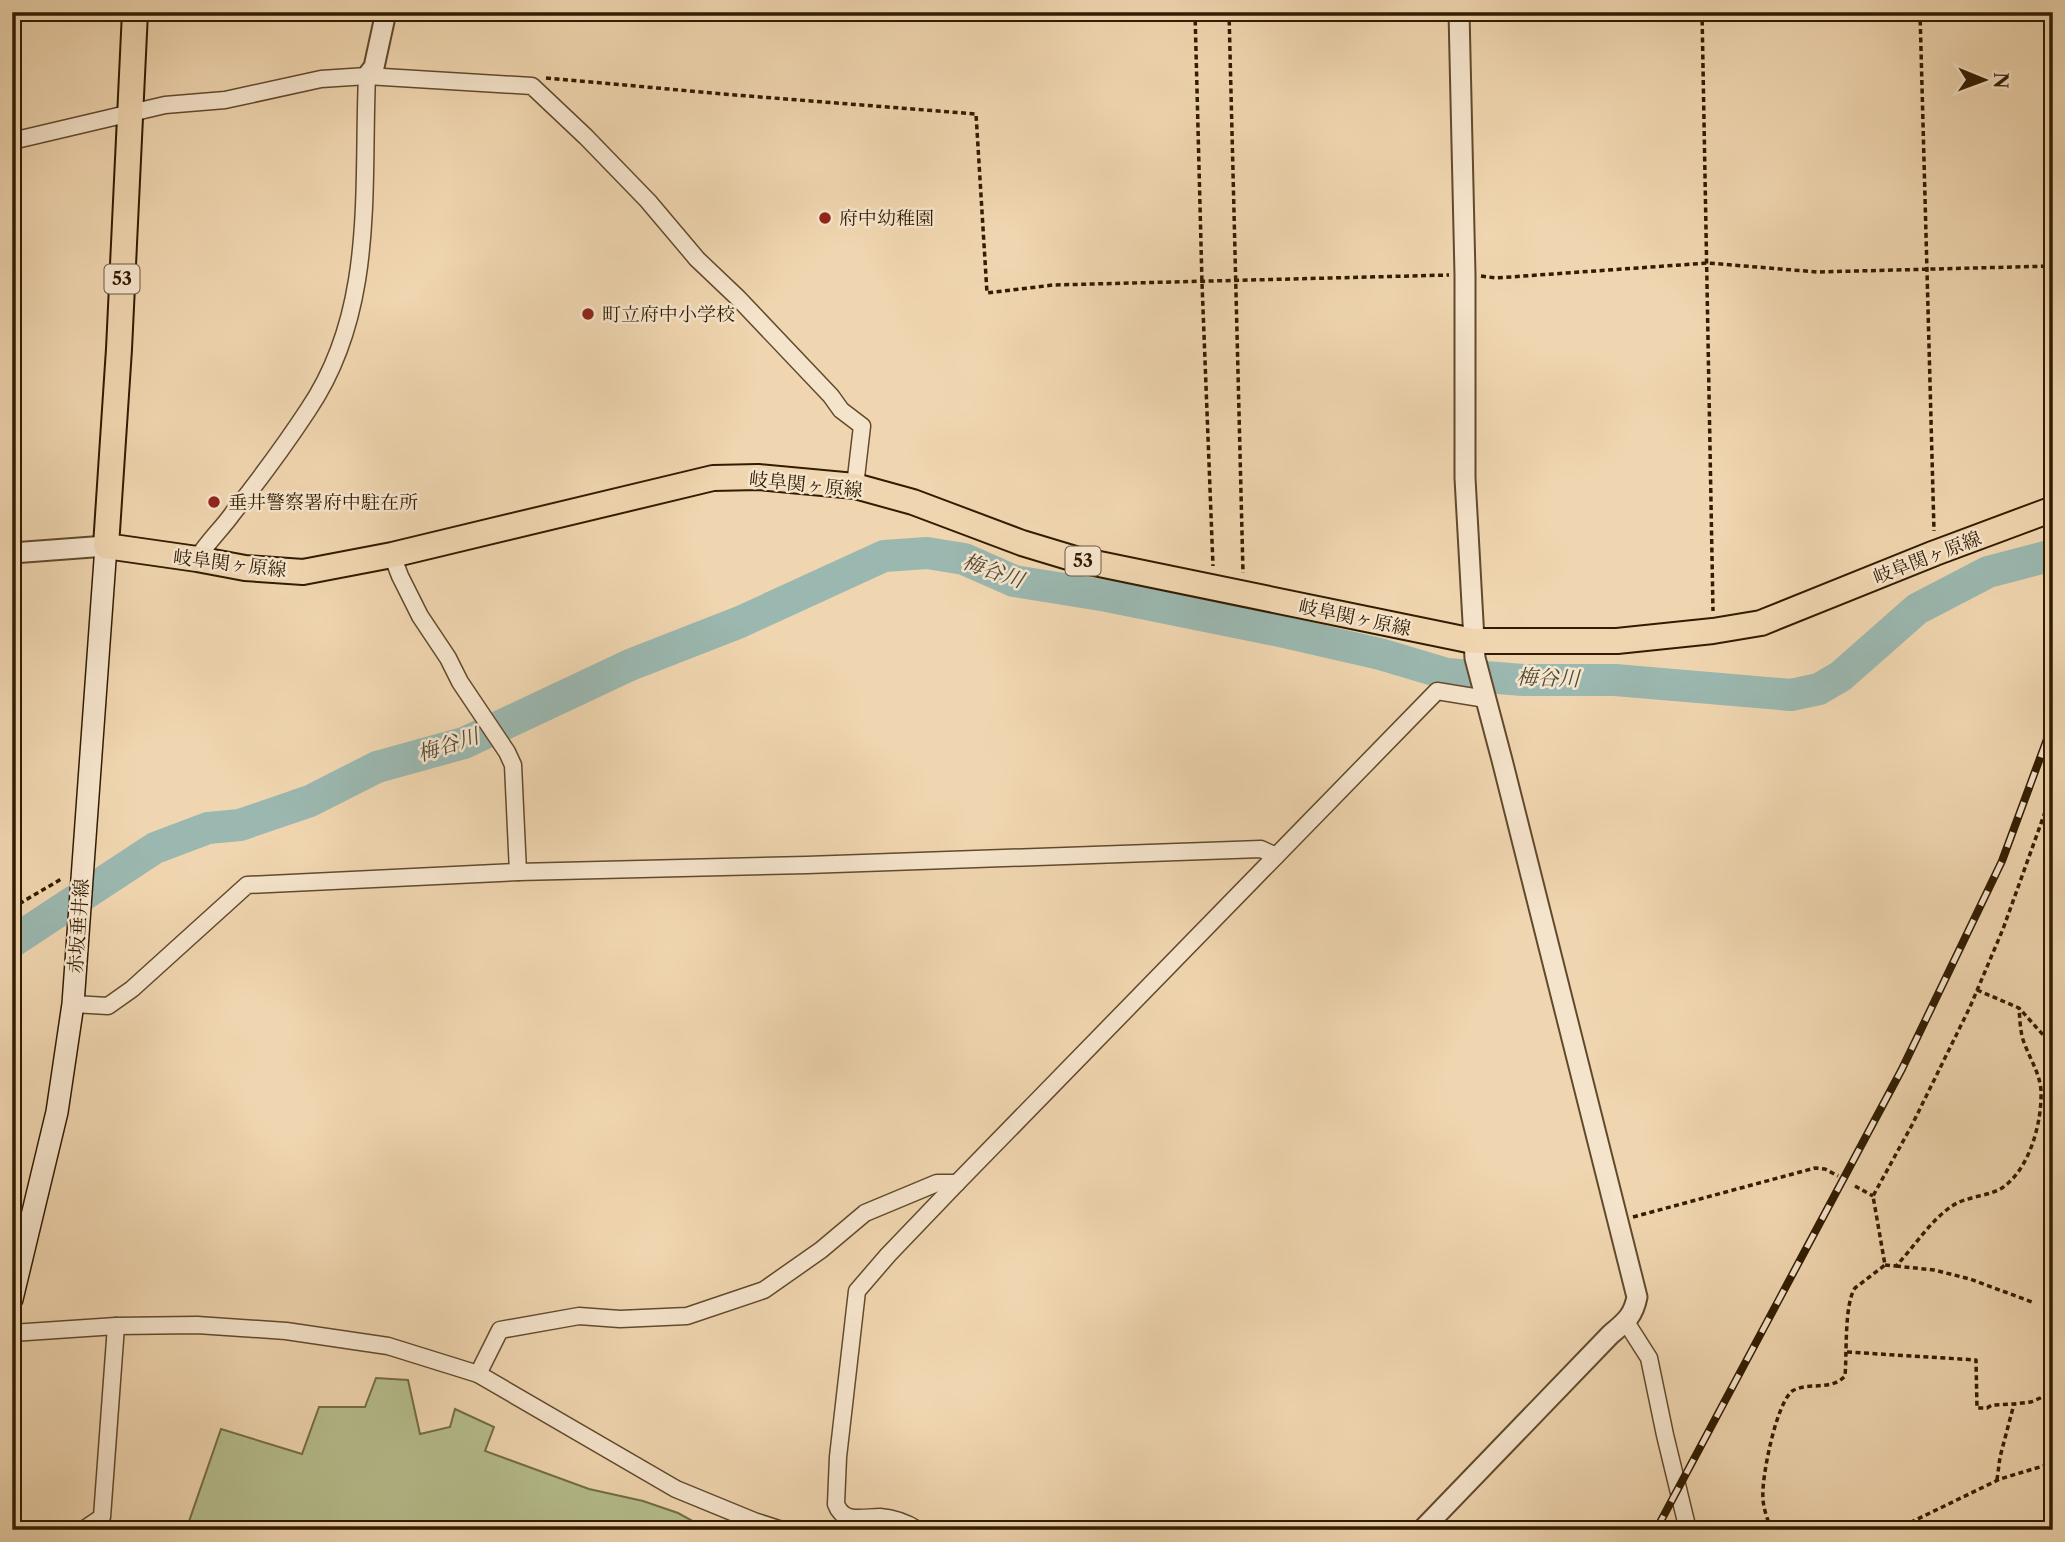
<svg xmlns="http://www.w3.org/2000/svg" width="2065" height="1542" font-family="'Libre Caslon Text','Noto Serif JP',serif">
<rect width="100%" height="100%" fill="#f0d6b0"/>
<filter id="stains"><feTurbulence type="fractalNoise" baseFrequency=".00286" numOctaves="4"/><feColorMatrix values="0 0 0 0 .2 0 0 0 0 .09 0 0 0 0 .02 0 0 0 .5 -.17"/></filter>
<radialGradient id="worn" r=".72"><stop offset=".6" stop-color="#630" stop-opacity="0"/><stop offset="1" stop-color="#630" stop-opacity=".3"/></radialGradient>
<polygon fill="#b6be8e" stroke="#746d47" stroke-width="2" points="376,1378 408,1380 420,1434 450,1427 455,1409 494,1427 485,1451 589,1489 643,1501 678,1513 709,1530 186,1530 221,1429 302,1454 319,1407 365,1407"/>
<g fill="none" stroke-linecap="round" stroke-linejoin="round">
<polyline stroke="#9bb8b0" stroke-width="32" points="12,942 155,848 208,828 240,825 310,801 377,767 464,743 630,665 740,622 884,556 927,553 964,559 1014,581 1107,596 1275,630 1380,654 1447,674 1523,680 1615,680 1791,695 1819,689 1841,676 1917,609 1988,572 2053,555"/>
<defs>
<g id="minor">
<polyline points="12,141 165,105 225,100 321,79 367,76 532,86 586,137 648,201 697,259 738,298 831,396 841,410 862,426 855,486"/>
<polyline points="392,555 400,576 420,616 448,658 460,682 507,752 513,765 518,872"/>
<path d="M 197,559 C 208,541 221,530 233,513 C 259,480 285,445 308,410 C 376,310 362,190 367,76"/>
<polyline points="73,1004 108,1006 132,989 247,885 518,872 807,865 1261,849 1276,856"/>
<polyline points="1626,1322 1649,1358 1665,1435 1688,1530"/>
<polyline points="12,1333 116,1326 197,1325 286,1331 388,1346 478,1374 676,1489 754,1521 782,1530"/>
<polyline points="478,1374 500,1330 579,1316 620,1319 687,1316 764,1290 821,1250 865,1213 937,1183 957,1183"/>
<polyline points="83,1530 102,1517 116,1326"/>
<path d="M 918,1530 C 907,1523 894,1518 880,1517 C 863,1517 843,1524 836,1504 L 838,1457 L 857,1291 L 888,1255 L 957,1183 L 1437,691 L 1486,699"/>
</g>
<g id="tertiary">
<polyline points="367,76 374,67 386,12"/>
<polyline points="12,553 106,546"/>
<path d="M 1422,1530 L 1610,1335 C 1625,1322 1633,1317 1637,1297 L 1502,760 L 1475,658 L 1465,478 L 1465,275 L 1459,12"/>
</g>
<polyline id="secondary" points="12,1299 57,1112 73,1004 106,546"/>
<polyline id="primary" points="135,12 119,349 106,546 197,559 245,568 303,572 392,555 713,478 758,477 855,486 913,502 1022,543 1075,559 1473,641 1617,641 1713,631 1761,623 1935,553 2053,509"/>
</defs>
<use href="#minor" stroke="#614a2c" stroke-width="19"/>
<use href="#tertiary" stroke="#614a2c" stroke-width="23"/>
<use href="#secondary" stroke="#311c00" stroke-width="24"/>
<use href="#primary" stroke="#311c00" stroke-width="28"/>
<g stroke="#311c00" stroke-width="3.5" stroke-dasharray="5 3.5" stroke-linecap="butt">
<polyline points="1195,12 1202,283 1213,566"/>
<polyline points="1229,12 1243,573"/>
<polyline points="1702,12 1713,611"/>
<polyline points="1920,12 1934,531"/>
<polyline points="546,78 735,95 976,114 987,293 1053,285 1449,275"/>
<polyline points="1481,276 1496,278 1708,263 1817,272 2053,266"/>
<polyline points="12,908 63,878"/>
<polyline points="1977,990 2019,1008 2053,1046"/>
<polyline points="1855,1186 1873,1196"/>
<polyline points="1633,1217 1815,1168 1825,1169 1838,1176"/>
<path d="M 1885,1265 L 1896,1266 C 1914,1247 1930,1221 1952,1206 C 1967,1196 1990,1196 2002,1188 C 2030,1169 2042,1122 2041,1091 C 2040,1074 2031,1061 2025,1045 C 2020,1034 2020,1020 2019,1008"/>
<polyline points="1896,1266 1934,1270 1970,1279 2032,1302"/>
<polyline points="1847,1352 1976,1360 1977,1408 1987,1408 1992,1405 2014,1404 2031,1402 2045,1396 2053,1397"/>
<polyline points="1997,1480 2000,1457 2014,1404"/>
<path d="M 1771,1530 C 1768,1520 1763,1508 1763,1498 C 1761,1479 1777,1398 1794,1390 C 1810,1382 1831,1391 1845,1376 C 1847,1355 1844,1304 1855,1288 L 1885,1265 L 1873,1196 L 1912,1125 L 1970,1007 L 2003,929 L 2053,790"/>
<path d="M 1816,1530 C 1832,1521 1834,1521 1850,1530"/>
<polyline points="1895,1530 2000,1479 2053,1463"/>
</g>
<use href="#minor" stroke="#f5e4cc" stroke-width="16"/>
<use href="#tertiary" stroke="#f5e4cc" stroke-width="19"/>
<use href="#secondary" stroke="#f5e4cc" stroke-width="21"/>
<use href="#primary" stroke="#f0d6b0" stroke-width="24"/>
<defs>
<polyline id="rail" points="1656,1530 1902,1069 2002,861 2053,723"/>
</defs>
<use href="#rail" stroke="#311c00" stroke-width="8"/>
<use href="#rail" stroke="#f5e4cc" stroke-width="5" stroke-dasharray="16" stroke-linecap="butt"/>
</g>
<g fill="#8f2418" stroke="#f5e4cc" stroke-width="2.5">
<circle cx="825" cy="218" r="7"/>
<circle cx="588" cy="314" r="7"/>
<circle cx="214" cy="502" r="7"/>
</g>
<g text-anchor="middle" stroke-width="5" stroke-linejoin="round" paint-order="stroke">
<g fill="#f5e4cc" stroke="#6c583d" stroke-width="2">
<rect x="104.5" y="264.5" width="35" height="29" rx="5"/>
<rect x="1065.5" y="546.5" width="35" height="29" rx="5"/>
</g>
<g font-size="18" font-weight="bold" fill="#311c00">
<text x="122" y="285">53</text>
<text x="1083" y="567">53</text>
</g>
<g font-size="19" fill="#311c00" stroke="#f5e4cc" text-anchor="start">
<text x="839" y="225">府中幼稚園</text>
<text x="602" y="321">町立府中小学校</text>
<text x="228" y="509">垂井警察署府中駐在所</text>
</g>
<g font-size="19" fill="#311c00" stroke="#f5e4cc">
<text transform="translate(806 484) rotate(6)" y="7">岐阜関ヶ原線</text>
<text transform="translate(1927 557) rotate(-21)" y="7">岐阜関ヶ原線</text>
<text transform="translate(230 563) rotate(7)" y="7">岐阜関ヶ原線</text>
<text transform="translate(1355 617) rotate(12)" y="7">岐阜関ヶ原線</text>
<text transform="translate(78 926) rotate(-86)" y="7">赤坂垂井線</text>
</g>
<g font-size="21" font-style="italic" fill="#514b35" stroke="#f5e4cc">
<text transform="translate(993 571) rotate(19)" y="7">梅谷川</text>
<text transform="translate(1548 678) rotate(2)" y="7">梅谷川</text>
<text transform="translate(448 745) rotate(-18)" y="7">梅谷川</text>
</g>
</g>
<rect width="2065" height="1542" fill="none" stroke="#f0d6b0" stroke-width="42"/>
<rect x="14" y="14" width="2037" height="1514" fill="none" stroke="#311c00" stroke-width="3.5"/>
<rect x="21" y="21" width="2023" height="1500" fill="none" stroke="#311c00" stroke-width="2"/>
<g transform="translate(1984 80) rotate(91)" stroke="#f5e4cc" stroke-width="5" paint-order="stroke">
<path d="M0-5L12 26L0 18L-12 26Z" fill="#311c00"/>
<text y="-10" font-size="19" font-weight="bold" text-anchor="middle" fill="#311c00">N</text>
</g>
<rect width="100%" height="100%" filter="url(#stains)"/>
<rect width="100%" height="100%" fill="url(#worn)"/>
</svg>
